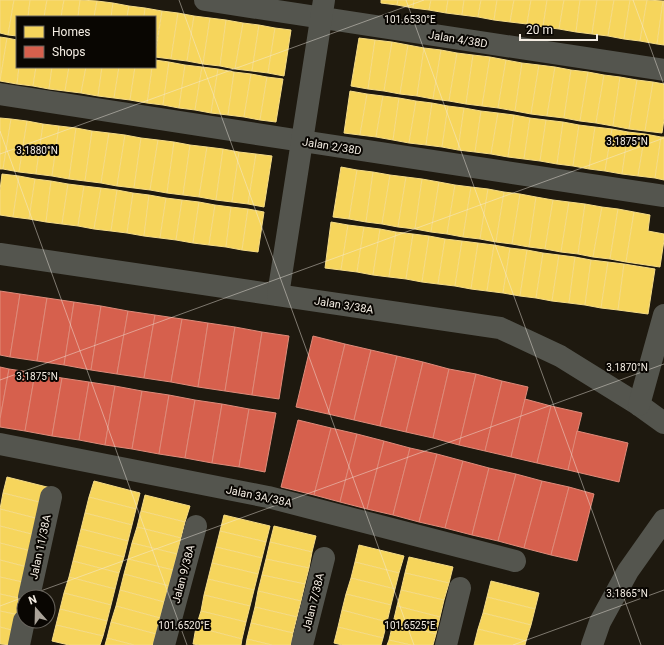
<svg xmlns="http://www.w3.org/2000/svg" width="664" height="645" font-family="Roboto,sans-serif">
<rect width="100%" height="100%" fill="#1e190f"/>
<g fill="#f6d55c" stroke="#f6dc85">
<polygon points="0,0 14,0 8,35 0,33"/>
<polygon points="14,0 30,0 28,17 17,17 17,36 8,35"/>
<polygon points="30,0 47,0 44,17 28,17"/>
<polygon points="47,0 64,0 61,17 44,17"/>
<polygon points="64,0 80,0 78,17 61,17"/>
<polygon points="80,0 97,1 94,17 78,17"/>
<polygon points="381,0 398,0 397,5 381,3"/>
<polygon points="398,0 414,0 413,8 397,5"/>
<polygon points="414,0 431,0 429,10 413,8"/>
<polygon points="431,0 448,0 446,13 429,10"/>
<polygon points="448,0 464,0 462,15 446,13"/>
<polygon points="464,0 481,0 478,17 462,15"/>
<polygon points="481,0 497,0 494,20 478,17"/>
<polygon points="497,0 514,0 510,22 494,20"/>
<polygon points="514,0 531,0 527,24 510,22"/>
<polygon points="531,0 547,0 543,27 527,24"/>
<polygon points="547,0 564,0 559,29 543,27"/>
<polygon points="564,0 580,0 576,32 559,29"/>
<polygon points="580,0 597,0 592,34 576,32"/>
<polygon points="597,0 614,0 608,36 592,34"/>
<polygon points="614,0 630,0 624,39 608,36"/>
<polygon points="630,0 647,0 640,41 624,39"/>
<polygon points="647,0 663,1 657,44 640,41"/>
<polygon points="97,1 113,3 111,17 94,17"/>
<polygon points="663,1 664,1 664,45 657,44"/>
<polygon points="113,3 129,6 127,17 111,17"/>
<polygon points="129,6 145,8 144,17 127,17"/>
<polygon points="145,8 162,11 155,52 155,17 144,17"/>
<polygon points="162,11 178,13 171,59 155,57"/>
<polygon points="178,13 194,16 187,61 171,59"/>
<polygon points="194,16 210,18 203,64 187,61"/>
<polygon points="210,18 226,20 220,66 203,64"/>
<polygon points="226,20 243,23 235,69 220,66"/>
<polygon points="243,23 259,25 252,71 235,69"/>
<polygon points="259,25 275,28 268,73 252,71"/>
<polygon points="275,28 291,30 284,76 268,73"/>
<polygon points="0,37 7,38 0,81"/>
<polygon points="7,38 17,40 17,67 19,67 17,84 0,81"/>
<polygon points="359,38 375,40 368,89 351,86"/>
<polygon points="375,40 392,42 384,91 368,89"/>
<polygon points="392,42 408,45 400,94 384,91"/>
<polygon points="408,45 424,48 417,96 400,94"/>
<polygon points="424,48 441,50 433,99 417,96"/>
<polygon points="441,50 457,53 449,101 433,99"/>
<polygon points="457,53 473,55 466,104 449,101"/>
<polygon points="473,55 490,57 482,106 466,104"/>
<polygon points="490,57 506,60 498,108 482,106"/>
<polygon points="155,60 169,62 163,105 147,103 152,67 155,67"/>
<polygon points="506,60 522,63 515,111 498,108"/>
<polygon points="169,62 185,65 179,108 163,105"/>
<polygon points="522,63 539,65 531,114 515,111"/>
<polygon points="185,65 202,67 195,110 179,108"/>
<polygon points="539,65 555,67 547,116 531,114"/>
<polygon points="19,67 36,67 33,86 17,84"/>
<polygon points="36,67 52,67 49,89 33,86"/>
<polygon points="52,67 69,67 65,91 49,89"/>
<polygon points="69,67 86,67 81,93 65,91"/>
<polygon points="86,67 102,67 98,96 81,93"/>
<polygon points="102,67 119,67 114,98 98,96"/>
<polygon points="119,67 135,67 130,100 114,98"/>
<polygon points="135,67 152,67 147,103 130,100"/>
<polygon points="202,67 218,69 211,113 195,110"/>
<polygon points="555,67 571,70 564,118 547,116"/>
<polygon points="218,69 234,72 228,115 211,113"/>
<polygon points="571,70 588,72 580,121 564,118"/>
<polygon points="234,72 251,74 244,117 228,115"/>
<polygon points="588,72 604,75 596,123 580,121"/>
<polygon points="251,74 267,77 260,120 244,117"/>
<polygon points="604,75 620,77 613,126 596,123"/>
<polygon points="267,77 283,79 276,122 260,120"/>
<polygon points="620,77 637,80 629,129 613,126"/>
<polygon points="637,80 653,82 645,131 629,129"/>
<polygon points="653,82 664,84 664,119 662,133 645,131"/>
<polygon points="350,91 367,94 360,135 344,133"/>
<polygon points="367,94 383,96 376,137 360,135"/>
<polygon points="383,96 399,98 393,140 376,137"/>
<polygon points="399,98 416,101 409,143 393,140"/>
<polygon points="416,101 432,103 426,145 409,143"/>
<polygon points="432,103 448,106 442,147 426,145"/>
<polygon points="448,106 464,108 458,150 442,147"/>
<polygon points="464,108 481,111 475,152 458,150"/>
<polygon points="481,111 498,113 491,154 475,152"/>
<polygon points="498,113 514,115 508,157 491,154"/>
<polygon points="514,115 530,118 524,159 508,157"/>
<polygon points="0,118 11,119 3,169 0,169"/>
<polygon points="530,118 546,120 540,161 524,159"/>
<polygon points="11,119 27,121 19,172 3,169"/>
<polygon points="546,120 563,122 557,164 540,161"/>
<polygon points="27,121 43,124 36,174 19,172"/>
<polygon points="563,122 579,125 573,166 557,164"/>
<polygon points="43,124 59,126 52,176 36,174"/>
<polygon points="579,125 595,127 589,169 573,166"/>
<polygon points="59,126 76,128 69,179 52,176"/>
<polygon points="595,127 612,129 605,171 589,169"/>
<polygon points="76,128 92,131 85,181 69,179"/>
<polygon points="612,129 628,132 622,174 605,171"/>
<polygon points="92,131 109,133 101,183 85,181"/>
<polygon points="628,132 645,134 638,176 622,174"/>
<polygon points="109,133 125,135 117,186 101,183"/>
<polygon points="645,134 661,137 655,178 638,176"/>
<polygon points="125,135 141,138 134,188 117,186"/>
<polygon points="661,137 664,137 664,180 655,178"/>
<polygon points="141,138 158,140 150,190 134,188"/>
<polygon points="158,140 174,142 167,193 150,190"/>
<polygon points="174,142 190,145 183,195 167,193"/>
<polygon points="190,145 207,147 199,197 183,195"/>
<polygon points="207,147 223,149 216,200 199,197"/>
<polygon points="223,149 239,152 232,202 216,200"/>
<polygon points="239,152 256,154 248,204 232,202"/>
<polygon points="256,154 272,156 264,207 248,204"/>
<polygon points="341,167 357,170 349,219 333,217"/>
<polygon points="357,170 373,172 366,222 349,219"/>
<polygon points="373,172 390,175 382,224 366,222"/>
<polygon points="2,174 19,176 13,217 0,215 0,190"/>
<polygon points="390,175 406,177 398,227 382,224"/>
<polygon points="19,176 35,179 29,219 13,217"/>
<polygon points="406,177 422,179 415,229 398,227"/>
<polygon points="35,179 51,181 46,222 29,219"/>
<polygon points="422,179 439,182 431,232 415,229"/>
<polygon points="51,181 68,184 62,224 46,222"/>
<polygon points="439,182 455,185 447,234 431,232"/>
<polygon points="68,184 84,186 78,226 62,224"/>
<polygon points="455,185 471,187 463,237 447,234"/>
<polygon points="84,186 101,188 94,229 78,226"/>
<polygon points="471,187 488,189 480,239 463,237"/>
<polygon points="101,188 117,190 111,231 94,229"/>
<polygon points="488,189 504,192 496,242 480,239"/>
<polygon points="117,190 133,193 127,233 111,231"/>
<polygon points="504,192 520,194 512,244 496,242"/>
<polygon points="133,193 149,195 144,236 127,233"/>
<polygon points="520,194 536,197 529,247 512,244"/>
<polygon points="149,195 166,198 160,238 144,236"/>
<polygon points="536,197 553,200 545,249 529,247"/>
<polygon points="166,198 182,200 176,240 160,238"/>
<polygon points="182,200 199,202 193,243 176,240"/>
<polygon points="553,200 569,202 561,252 545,249"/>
<polygon points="199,202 215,205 209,245 193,243"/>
<polygon points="569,202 585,204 578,254 561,252"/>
<polygon points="585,204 602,207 593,257 578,254"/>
<polygon points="215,205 231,207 226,247 209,245"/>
<polygon points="231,207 248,209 242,250 226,247"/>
<polygon points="602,207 618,209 610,259 593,257"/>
<polygon points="248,209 264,212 258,252 242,250"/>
<polygon points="618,209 634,212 626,262 610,259"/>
<polygon points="634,212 650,215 648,231 664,234 664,240 660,267 626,262"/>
<polygon points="331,222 348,225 341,270 325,268"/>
<polygon points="348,225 364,227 357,272 341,270"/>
<polygon points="364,227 380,229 373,275 357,272"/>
<polygon points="380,229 396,232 389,277 373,275"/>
<polygon points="396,232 413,234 406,279 389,277"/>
<polygon points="413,234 429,236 422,282 406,279"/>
<polygon points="429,236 445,239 438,284 422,282"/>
<polygon points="445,239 462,241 455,286 438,284"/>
<polygon points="462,241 478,243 471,289 455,286"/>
<polygon points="478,243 494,245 487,291 471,289"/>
<polygon points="494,245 510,248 503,293 487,291"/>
<polygon points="510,248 527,250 520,296 503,293"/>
<polygon points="527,250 543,253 536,298 520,296"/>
<polygon points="543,253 559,255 552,301 536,298"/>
<polygon points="559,255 575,257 569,303 552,301"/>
<polygon points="575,257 591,260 585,305 569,303"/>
<polygon points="591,260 608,262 601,308 585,305"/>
<polygon points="608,262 624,264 618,310 601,308"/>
<polygon points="624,264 655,269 648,314 618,310"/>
<polygon points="7,477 51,488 47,504 3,493"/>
<polygon points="94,481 140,493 136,509 89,497"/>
<polygon points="3,493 47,504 43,520 0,509"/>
<polygon points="145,495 190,506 185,522 141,511"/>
<polygon points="89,497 136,509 132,525 85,513"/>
<polygon points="0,509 43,520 39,536 0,526"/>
<polygon points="141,511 185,522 181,538 137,527"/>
<polygon points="85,513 132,525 128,541 81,529"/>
<polygon points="224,515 270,526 266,542 220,531"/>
<polygon points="0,526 39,536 35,552 0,543"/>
<polygon points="274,526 316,536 312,552 270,542"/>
<polygon points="137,527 181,538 177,554 132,543"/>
<polygon points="81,529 128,541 124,557 77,545"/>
<polygon points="220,531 266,542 262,558 216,547"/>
<polygon points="270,542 312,552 309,568 266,559"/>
<polygon points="0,543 35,552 31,568 0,560"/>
<polygon points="132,543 177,554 173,570 128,559"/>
<polygon points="77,545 124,557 119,573 73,561"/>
<polygon points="359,545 404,556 399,573 355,562"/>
<polygon points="216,547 262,558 258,574 212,563"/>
<polygon points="409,557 453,567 449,583 405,573"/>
<polygon points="128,559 173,570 169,586 124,574"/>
<polygon points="266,559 309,568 305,584 262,575"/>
<polygon points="0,560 31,568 27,583 0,577"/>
<polygon points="73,561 119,573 115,589 69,577"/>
<polygon points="355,562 399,573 395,589 351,578"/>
<polygon points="212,563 258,574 254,590 208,579"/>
<polygon points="405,573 449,583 444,600 401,590"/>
<polygon points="124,574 169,586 164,602 120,590"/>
<polygon points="262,575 305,584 301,601 258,591"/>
<polygon points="0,577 27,583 23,599 0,594"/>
<polygon points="69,577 115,589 111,605 64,593"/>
<polygon points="351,578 395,589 391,605 346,594"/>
<polygon points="208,579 254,590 250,606 204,595"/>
<polygon points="491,581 539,593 535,609 487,597"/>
<polygon points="120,590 164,602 160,618 116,606"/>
<polygon points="401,590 444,600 440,617 397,606"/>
<polygon points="258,591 301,601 297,617 255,607"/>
<polygon points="64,593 111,605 107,621 60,609"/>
<polygon points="0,594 23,599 19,615 0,611"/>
<polygon points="346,594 391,605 387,622 342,610"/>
<polygon points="204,595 250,606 246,622 201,611"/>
<polygon points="487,597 535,609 531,625 483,613"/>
<polygon points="116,606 160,618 156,634 111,622"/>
<polygon points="397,606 440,617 436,634 393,623"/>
<polygon points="255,607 297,617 293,633 251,623"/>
<polygon points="60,609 107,621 103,636 56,625"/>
<polygon points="342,610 387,622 383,638 338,627"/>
<polygon points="0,611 19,615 15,631 0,627"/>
<polygon points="201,611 246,622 242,639 196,627"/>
<polygon points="483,613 531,625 526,641 478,629"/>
<polygon points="111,622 156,634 153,645 134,645 107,638"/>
<polygon points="251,623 293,633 291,645 272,645 247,639"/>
<polygon points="393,623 436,634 433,645 411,645 389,640"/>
<polygon points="56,625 103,636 100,645 69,645 52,641"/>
<polygon points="0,627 15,631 12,645 0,644"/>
<polygon points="196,627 242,639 241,645 199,645 193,644"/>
<polygon points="338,627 383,638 381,645 342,645 334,643"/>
<polygon points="478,629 526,641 525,645 474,645"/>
<polygon points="107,638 134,645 105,645"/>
<polygon points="247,639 272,645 246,645"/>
<polygon points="389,640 411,645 387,645"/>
</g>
<g fill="#d6604d" stroke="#df8b7a">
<polygon points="0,291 20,294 10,357 0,355"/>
<polygon points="20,294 47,298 37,361 10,357"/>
<polygon points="47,298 74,302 64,365 37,361"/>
<polygon points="74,302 101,306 91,370 64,365"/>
<polygon points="101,306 128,311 117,374 91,370"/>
<polygon points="128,311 155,315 144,378 117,374"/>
<polygon points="155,315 182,319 171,382 144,378"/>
<polygon points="182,319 208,323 198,387 171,382"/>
<polygon points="208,323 235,327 225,391 198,387"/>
<polygon points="235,327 262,332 252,395 225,391"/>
<polygon points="262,332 289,336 279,399 252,395"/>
<polygon points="313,336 345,344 328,414 296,407"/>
<polygon points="345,344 371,350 354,420 328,414"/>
<polygon points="371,350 397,356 380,426 354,420"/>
<polygon points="397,356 423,362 406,432 380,426"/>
<polygon points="423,362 449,369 433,438 406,432"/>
<polygon points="0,367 9,369 0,419"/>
<polygon points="9,369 35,373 25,431 0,427 0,419"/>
<polygon points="449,369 476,374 459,445 433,438"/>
<polygon points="35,373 62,378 52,436 25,431"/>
<polygon points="476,374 502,381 485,451 459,445"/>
<polygon points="62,378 89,382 79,440 52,436"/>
<polygon points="502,381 528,387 511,457 485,451"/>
<polygon points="89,382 115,386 105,445 79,440"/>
<polygon points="115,386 142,391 132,449 105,445"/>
<polygon points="142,391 169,395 159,454 132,449"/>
<polygon points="169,395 195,400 185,458 159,454"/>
<polygon points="525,399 551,406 537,463 511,457"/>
<polygon points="195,400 222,404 212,463 185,458"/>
<polygon points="222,404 249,409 239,467 212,463"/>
<polygon points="551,406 582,413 568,470 537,463"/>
<polygon points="249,409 276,413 265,472 239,467"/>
<polygon points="298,420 331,428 314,495 281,487"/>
<polygon points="331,428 357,434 340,502 314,495"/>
<polygon points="577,431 628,443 619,482 568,470"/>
<polygon points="357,434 384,441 367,509 340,502"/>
<polygon points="384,441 410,448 393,515 367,509"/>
<polygon points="410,448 437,454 419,522 393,515"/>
<polygon points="437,454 463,461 445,528 419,522"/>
<polygon points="463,461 489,468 472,535 445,528"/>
<polygon points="489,468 516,474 498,541 472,535"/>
<polygon points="516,474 542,481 524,548 498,541"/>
<polygon points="542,481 569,487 551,555 524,548"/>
<polygon points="569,487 594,494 577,561 551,555"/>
</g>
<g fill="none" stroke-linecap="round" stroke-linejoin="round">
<g stroke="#54554e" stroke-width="22">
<polyline points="205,0 664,70"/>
<polyline points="0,94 302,141 664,196"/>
<polyline points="0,254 500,328 560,356 639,405 664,423"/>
<polyline points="278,295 324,0"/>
<polyline points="639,405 664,315"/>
<polyline points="0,444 268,497 515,561"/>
<polyline points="29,597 51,497"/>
<polyline points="19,645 24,621"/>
<polyline points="164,645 196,526"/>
<polyline points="302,645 324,558"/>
<polyline points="446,645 460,588"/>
</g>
<polyline stroke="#54554e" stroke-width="22" points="592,645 600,622 628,571 664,520"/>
</g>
<path fill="none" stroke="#f5eee4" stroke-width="1" stroke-opacity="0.45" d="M 179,0 L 414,645M 406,0 L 641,645M 633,0 L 664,85M 0,131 L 187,645M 0,154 L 424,0M 0,380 L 664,138M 24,597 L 664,364M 0,606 L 24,597M 513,645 L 664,590"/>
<g text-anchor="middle" stroke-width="4" stroke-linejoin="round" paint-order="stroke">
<g font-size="11" fill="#f5eee4" stroke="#090602">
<text transform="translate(458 39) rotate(9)" y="4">Jalan 4/38D</text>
<text transform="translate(332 146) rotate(9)" y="4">Jalan 2/38D</text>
<text transform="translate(344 305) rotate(9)" y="4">Jalan 3/38A</text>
<text transform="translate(259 496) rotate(12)" y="4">Jalan 3A/38A</text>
<text transform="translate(40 547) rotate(-78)" y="4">Jalan 11/38A</text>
<text transform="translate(183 574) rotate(-75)" y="4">Jalan 9/38A</text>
<text transform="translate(313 602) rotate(-76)" y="4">Jalan 7/38A</text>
</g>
</g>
<g font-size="10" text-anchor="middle" fill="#f5eee4" stroke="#090602" stroke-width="4" stroke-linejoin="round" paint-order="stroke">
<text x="410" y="23">101.6530°E</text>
<text x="627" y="145">3.1875°N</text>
<text x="37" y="154">3.1880°N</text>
<text x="627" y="371">3.1870°N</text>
<text x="37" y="380">3.1875°N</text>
<text x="627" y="597">3.1865°N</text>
<text x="184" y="629">101.6520°E</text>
<text x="410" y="629">101.6525°E</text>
</g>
<rect x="16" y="16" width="140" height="52" fill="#090602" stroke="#67635c"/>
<rect x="24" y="26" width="20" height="12" fill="#f6d55c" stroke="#67635c"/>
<text x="52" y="36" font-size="12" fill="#f5eee4">Homes</text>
<rect x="24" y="46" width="20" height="12" fill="#d6604d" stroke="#67635c"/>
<text x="52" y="56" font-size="12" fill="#f5eee4">Shops</text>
<g transform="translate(36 609) rotate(340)"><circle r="19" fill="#090602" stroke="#67635c"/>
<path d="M0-3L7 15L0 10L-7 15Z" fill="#aaa399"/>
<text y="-6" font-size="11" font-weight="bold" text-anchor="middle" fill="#f5eee4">N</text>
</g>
<path d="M520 34v6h77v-6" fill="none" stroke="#f5eee4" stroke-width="2"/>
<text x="526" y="34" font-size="12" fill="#f5eee4" stroke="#090602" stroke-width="3" paint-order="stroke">20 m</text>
</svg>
